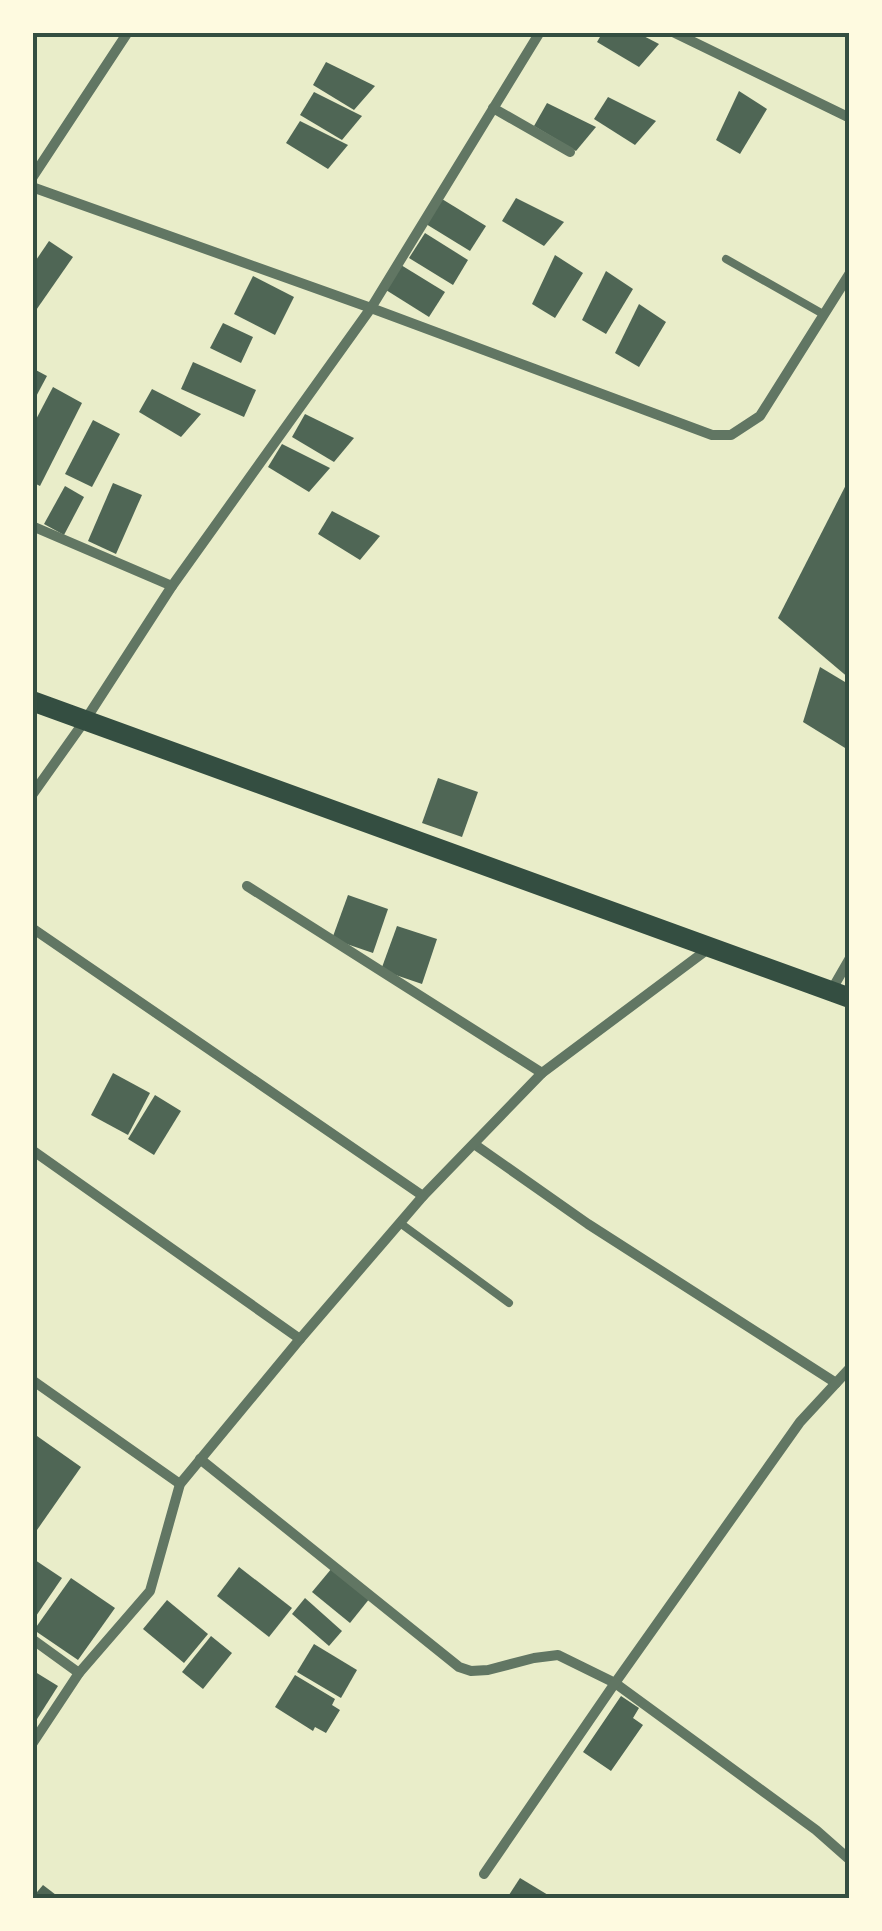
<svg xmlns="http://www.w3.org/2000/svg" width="882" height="1931" font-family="'DM Sans',sans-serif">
<rect width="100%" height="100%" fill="#e9edc9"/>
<g fill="#4f6655">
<polygon points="603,32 636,32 659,44 639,67 597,42"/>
<polygon points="326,62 375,86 354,110 313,85"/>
<polygon points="739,91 767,109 740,154 716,140"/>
<polygon points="314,92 362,116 342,140 300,115"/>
<polygon points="608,97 656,121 635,145 594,119"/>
<polygon points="547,103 596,127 576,151 534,126"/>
<polygon points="300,121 348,145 328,169 286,143"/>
<polygon points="516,198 564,222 544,246 502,221"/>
<polygon points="442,199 486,226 470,251 426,224"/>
<polygon points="425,233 468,260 453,285 409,258"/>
<polygon points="49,241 73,257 32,316 32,266"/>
<polygon points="555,255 583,273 555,318 532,304"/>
<polygon points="401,265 445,292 429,317 386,290"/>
<polygon points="606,271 633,289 606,334 582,320"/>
<polygon points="253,276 294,297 275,335 234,314"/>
<polygon points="639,304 666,322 639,367 615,353"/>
<polygon points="223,323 253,337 241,363 210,348"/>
<polygon points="193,362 256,390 244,417 181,389"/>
<polygon points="32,368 47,376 32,404"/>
<polygon points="53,387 82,403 40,486 32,482 32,427"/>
<polygon points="152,389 201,414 181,437 139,412"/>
<polygon points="305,414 354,438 334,462 292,437"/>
<polygon points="93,420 120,434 92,487 65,474"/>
<polygon points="282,444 330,468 309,492 268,467"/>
<polygon points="850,477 850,679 778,618"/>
<polygon points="113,483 142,495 116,554 88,541"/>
<polygon points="65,486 84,497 64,535 44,524"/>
<polygon points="332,511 380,536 360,560 318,534"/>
<polygon points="820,667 850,685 850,751 803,722"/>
<polygon points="438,778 478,792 462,837 422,823"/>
<polygon points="348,895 388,909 373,953 332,939"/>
<polygon points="397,926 437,939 422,984 381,970"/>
<polygon points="113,1073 150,1093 128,1135 91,1115"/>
<polygon points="155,1095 181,1111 154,1155 128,1139"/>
<polygon points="37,1436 81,1467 37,1530 32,1527 32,1442"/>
<polygon points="32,1558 62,1578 36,1616 32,1613"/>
<polygon points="239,1567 292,1608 269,1637 217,1596"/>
<polygon points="332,1568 370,1598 350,1623 312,1592"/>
<polygon points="71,1578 115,1608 78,1660 34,1630"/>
<polygon points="305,1598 342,1631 329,1646 292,1614"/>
<polygon points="167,1600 208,1634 184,1663 143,1629"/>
<polygon points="211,1636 232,1653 203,1689 182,1672"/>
<polygon points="314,1644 357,1670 341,1698 297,1672"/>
<polygon points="32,1670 58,1686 32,1727"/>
<polygon points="295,1675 335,1699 332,1705 340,1710 326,1733 315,1727 313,1731 275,1707"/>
<polygon points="621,1696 639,1708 633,1718 643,1725 611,1771 583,1752"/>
<polygon points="520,1878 553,1898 507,1898"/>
<polygon points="43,1885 60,1898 32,1898"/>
</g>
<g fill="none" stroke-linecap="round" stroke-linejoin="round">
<g stroke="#617663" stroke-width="8">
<polyline points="726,259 823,314"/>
<polyline points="400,1223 509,1303"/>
</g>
<g stroke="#617663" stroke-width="10">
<polyline points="673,32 850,118"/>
<polyline points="493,108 570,152"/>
<polyline points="32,178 128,32"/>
<polyline points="32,187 371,308 712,435 731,435 760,416 850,273"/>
<polyline points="32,526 172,586"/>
<polyline points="32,795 86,719 172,586 371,308 540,32"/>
<polyline points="247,886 542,1073"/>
<polyline points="32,928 423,1196"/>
<polyline points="831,991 850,958"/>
<polyline points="474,1144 588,1224 836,1383"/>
<polyline points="32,1150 300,1339"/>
<polyline points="32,1380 180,1484"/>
<polyline points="200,1459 459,1667 471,1671 488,1670 534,1658 558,1655 615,1683 816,1830 850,1860"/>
<polyline points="32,1639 79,1673"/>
<polyline points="32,1744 79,1673 150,1591 180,1484 300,1339 423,1196 542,1073 708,949"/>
<polyline points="484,1874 615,1683 800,1422 850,1368"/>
</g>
<polyline stroke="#344e41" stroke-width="20" points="32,701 850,998"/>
</g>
<rect width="882" height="1931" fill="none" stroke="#fefae0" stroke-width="70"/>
<rect x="35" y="35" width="812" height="1861" fill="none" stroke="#344e41" stroke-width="4"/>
</svg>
